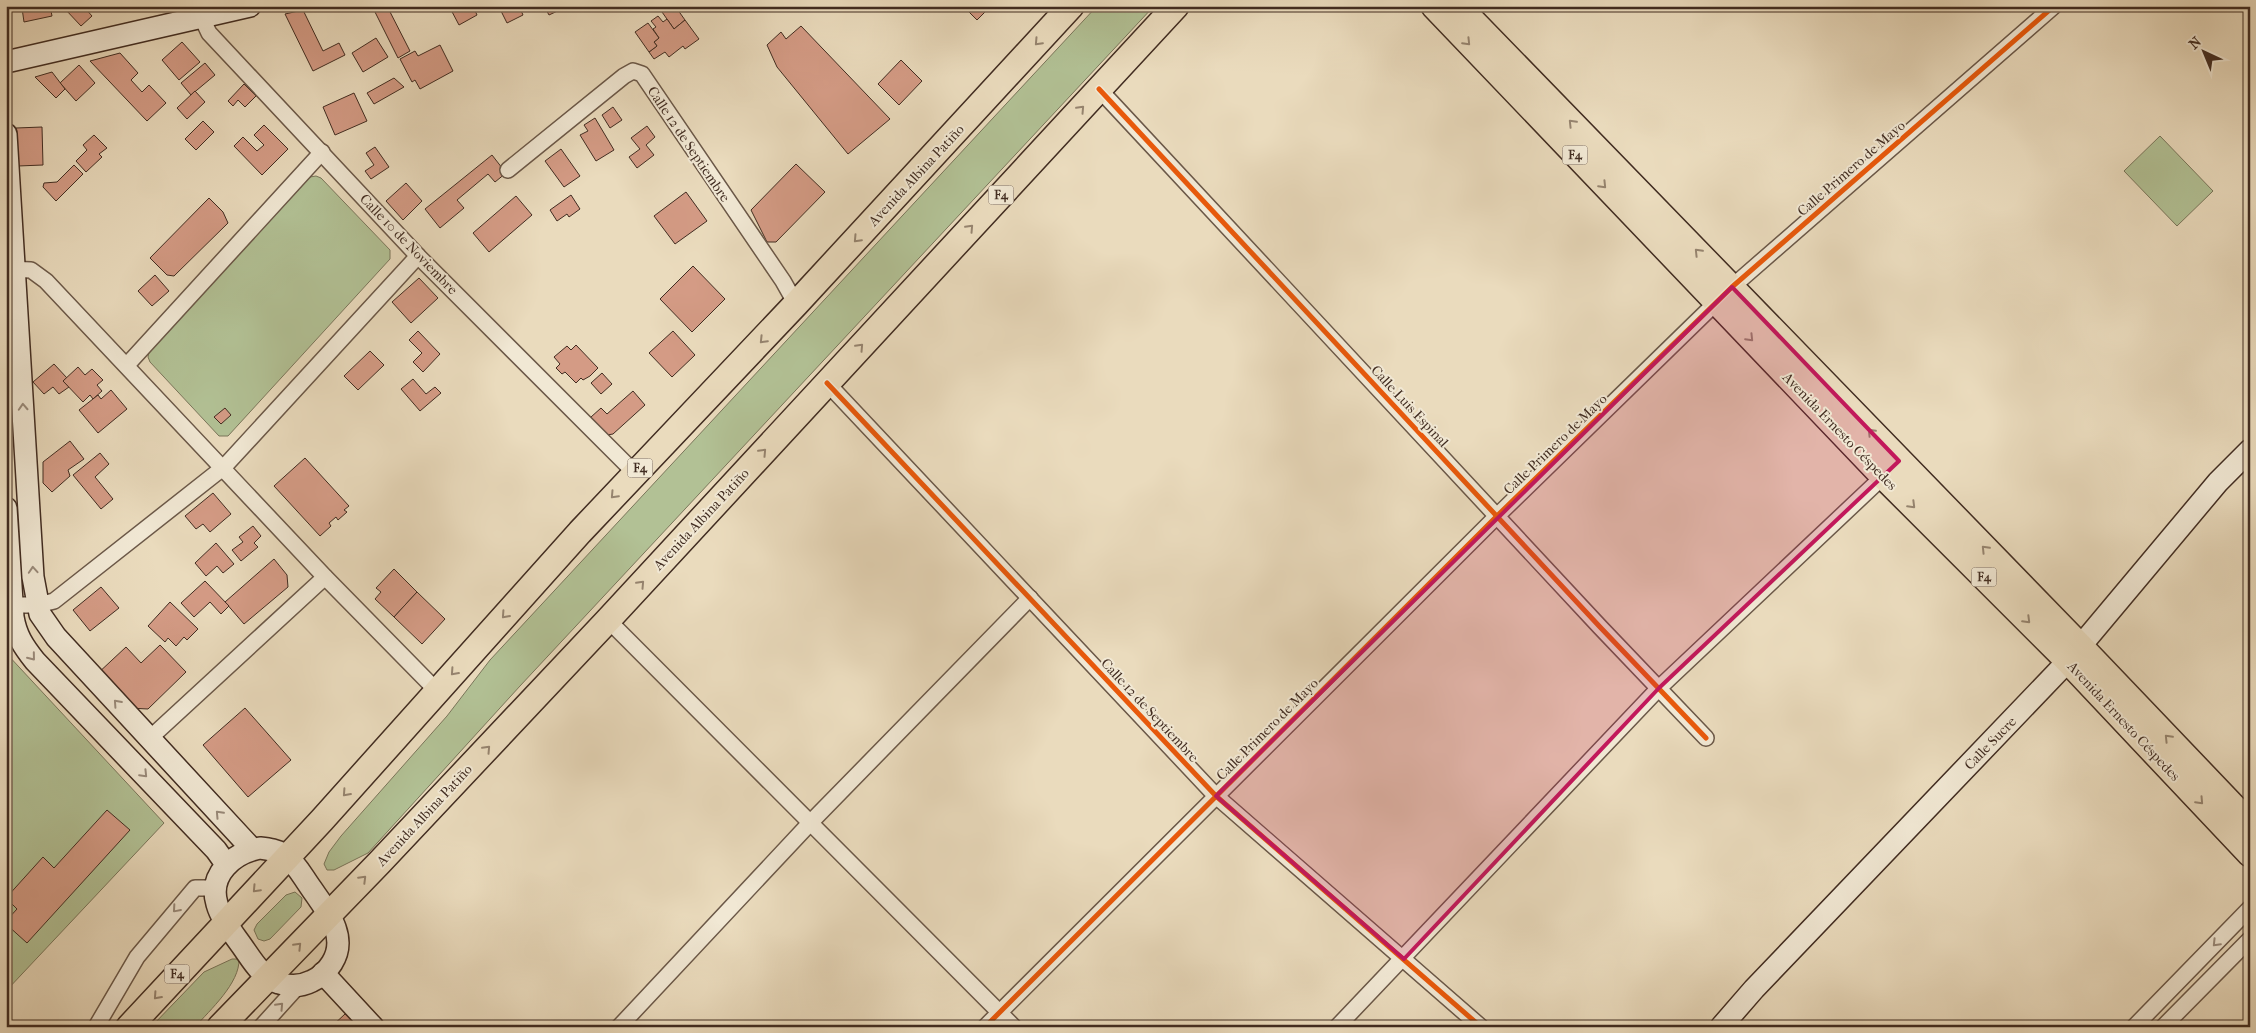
<svg xmlns="http://www.w3.org/2000/svg" width="2256" height="1033" font-family="'IM FELL French Canon',serif">
<rect width="100%" height="100%" fill="#eadbbd"/>
<filter id="stains"><feTurbulence type="fractalNoise" baseFrequency=".004" numOctaves="4"/><feColorMatrix values="0 0 0 0 .2 0 0 0 0 .09 0 0 0 0 .02 0 0 0 .5 -.17"/></filter>
<radialGradient id="worn" r=".72"><stop offset=".6" stop-color="#630" stop-opacity="0"/><stop offset="1" stop-color="#630" stop-opacity=".3"/></radialGradient>
<g fill="#b2c195" stroke="#7a765b">
<polygon points="1097,6 1154,6 520,686 368,853 334,870 327,870 324,864 329,852 341,836 447,716 490,660"/>
<polygon points="2160,136 2213,191 2177,226 2124,171"/>
<polygon points="316,176 321,178 390,250 390,259 228,436 219,436 150,362 148,357 149,352 310,177"/>
<polygon points="6,653 164,823 6,991"/>
<polygon points="295,892 302,898 301,907 270,939 264,941 258,939 254,930 257,924 286,895"/>
<path d="M 232,959 L 239,959 C 240,983 210,1010 195,1027 L 151,1027 L 204,972 Z"/>
</g>
<g fill="#d49b85" stroke="#412c21">
<polygon points="15,6 50,6 52,16 24,22 22,8 16,9"/>
<polygon points="68,6 85,6 84,7 92,16 81,26 65,9"/>
<polygon points="372,6 387,6 410,51 398,58"/>
<polygon points="449,6 473,6 477,15 459,25"/>
<polygon points="504,6 519,6 523,15 507,23 500,9"/>
<polygon points="544,6 568,6 549,15"/>
<polygon points="670,6 675,6 685,20 674,29 662,12"/>
<polygon points="963,6 987,6 989,8 977,20"/>
<polygon points="303,10 323,51 339,43 345,55 313,71 285,14"/>
<polygon points="658,16 663,22 667,19 674,29 685,20 699,39 685,49 683,46 669,57 665,52 654,59 649,52 657,46 654,42 659,38 653,29 656,27 651,21"/>
<polygon points="648,23 659,38 654,42 657,46 649,52 635,32"/>
<polygon points="801,26 890,119 848,154 777,67 767,45 781,32 786,39"/>
<polygon points="376,38 388,57 363,72 352,53"/>
<polygon points="182,42 200,62 179,80 162,60"/>
<polygon points="440,45 453,71 420,89 415,80 412,82 400,59 415,51 418,56"/>
<polygon points="120,53 138,73 131,80 142,92 149,85 166,103 147,121 90,61"/>
<polygon points="901,60 922,81 899,105 878,84"/>
<polygon points="205,63 215,75 191,95 181,83"/>
<polygon points="79,65 95,83 76,101 60,83"/>
<polygon points="52,72 65,89 56,98 35,77"/>
<polygon points="394,78 404,87 374,104 367,93"/>
<polygon points="244,84 256,96 245,107 238,100 233,106 228,101"/>
<polygon points="195,91 205,102 187,119 177,108"/>
<polygon points="354,93 367,121 335,135 323,107"/>
<polygon points="613,107 622,120 610,128 602,115"/>
<polygon points="595,118 614,150 596,161 580,135 588,131 584,125"/>
<polygon points="203,121 214,132 196,150 185,139"/>
<polygon points="264,125 288,149 262,175 234,146 243,137 257,151 264,145 254,135"/>
<polygon points="647,126 655,137 646,145 654,155 637,168 629,157 640,149 631,138"/>
<polygon points="42,127 43,165 18,166 16,128"/>
<polygon points="94,135 107,148 99,154 102,157 86,172 76,161 87,150 83,145"/>
<polygon points="375,147 389,167 371,179 365,171 374,165 366,153"/>
<polygon points="561,149 580,176 564,187 545,161"/>
<polygon points="492,155 506,173 495,182 488,174 457,200 464,208 440,228 425,209"/>
<polygon points="796,164 825,192 776,242 767,242 751,210"/>
<polygon points="74,165 83,174 56,201 43,187 44,183 57,182"/>
<polygon points="406,183 422,201 403,220 386,201"/>
<polygon points="686,192 707,221 675,244 654,216"/>
<polygon points="571,195 580,209 569,217 567,214 557,221 550,210"/>
<polygon points="516,196 532,215 489,252 473,233"/>
<polygon points="209,198 223,212 228,223 174,276 167,275 150,258"/>
<polygon points="693,266 725,299 692,332 660,299"/>
<polygon points="155,275 169,291 152,306 138,291"/>
<polygon points="419,278 438,298 411,323 392,302"/>
<polygon points="418,331 440,354 423,372 413,362 422,353 409,340"/>
<polygon points="673,331 695,355 672,377 649,353"/>
<polygon points="576,345 598,368 590,376 583,380 581,378 576,383 565,372 562,374 556,368 560,364 554,357 567,346 571,350"/>
<polygon points="370,351 384,365 358,390 344,376"/>
<polygon points="54,364 67,378 63,381 69,387 59,394 53,387 44,394 33,382"/>
<polygon points="78,367 85,375 92,369 103,380 97,385 102,391 93,399 90,395 83,402 63,381"/>
<polygon points="602,373 612,384 601,394 591,383"/>
<polygon points="413,379 426,394 435,387 441,393 420,411 401,389"/>
<polygon points="111,390 127,409 98,433 79,410 98,395 101,399"/>
<polygon points="633,391 645,405 613,434 607,435 591,417 601,408 607,414"/>
<polygon points="225,408 231,415 221,424 214,417"/>
<polygon points="70,441 84,459 68,470 70,476 52,492 43,483 43,462"/>
<polygon points="100,453 109,464 95,477 113,499 101,509 73,475"/>
<polygon points="305,458 349,506 344,510 347,512 338,520 336,517 329,523 331,526 320,536 274,486"/>
<polygon points="213,493 231,514 210,532 203,524 196,529 185,516"/>
<polygon points="253,526 261,536 254,543 258,547 241,561 232,550 243,542 239,537"/>
<polygon points="216,543 234,564 223,573 217,566 206,576 195,563"/>
<polygon points="274,559 287,575 288,587 244,624 225,602"/>
<polygon points="394,569 417,592 394,617 375,599 381,592 376,588"/>
<polygon points="205,581 229,606 221,614 210,602 194,617 181,603"/>
<polygon points="101,587 119,608 90,631 73,610"/>
<polygon points="417,592 445,619 422,644 394,617"/>
<polygon points="170,602 198,629 187,640 184,637 176,646 168,638 165,642 148,626"/>
<polygon points="160,645 186,672 148,709 128,708 96,675 126,647 141,663"/>
<polygon points="245,708 291,760 248,797 203,745"/>
<polygon points="107,810 130,830 27,943 6,924 6,921 17,909 6,898 43,857 54,868"/>
<polygon points="345,1014 358,1027 331,1027"/>
</g>
<g fill="none" stroke-linecap="round" stroke-linejoin="round">
<defs>
<g id="minor">
<polyline points="194,6 201,16 209,33 418,256 635,473"/>
<polyline points="1099,89 1600,627 1706,738"/>
<polyline points="508,170 624,76 633,71 642,74 783,281 796,304"/>
<polyline points="6,269 31,270 46,281 325,577 437,691"/>
<polyline points="127,365 322,152"/>
<polyline points="827,383 1216,796 1481,1027"/>
<polyline points="6,605 38,605 54,601 224,467 418,256"/>
<polyline points="608,620 1014,1027"/>
<polyline points="149,739 325,577"/>
<polyline points="96,1027 137,957 195,888 216,888"/>
<polyline points="261,1027 299,985"/>
<polyline points="619,1027 811,822 1030,598"/>
<polyline points="985,1027 1497,516 1732,287 2054,6"/>
<polyline points="1337,1027 1659,688 1889,471"/>
<polyline points="2134,1027 2250,908"/>
<polyline points="2163,1027 2250,939"/>
</g>
<g id="secondary">
<polyline points="6,62 250,6"/>
<polyline points="6,134 33,577 40,614 56,637 252,849"/>
<path d="M 6,508 L 13,617 C 16,635 23,646 35,661 L 216,850 L 226,864"/>
<path d="M 260,848 C 269,849 277,850 285,855 C 296,863 303,877 311,888 C 326,910 349,936 332,963 C 327,971 321,977 312,981 C 302,986 290,987 279,983 C 261,977 252,960 242,946 C 233,933 221,919 217,904 C 208,874 234,853 260,848 Z"/>
<polyline points="323,973 373,1027"/>
<polyline points="1721,1027 1754,989 2068,661 2218,482 2250,450"/>
</g>
<g id="trunk">
<polyline points="1434,6 1883,476 2068,661 2250,854"/>
<polyline points="1458,6 2080,646 2250,824"/>
<polyline points="129,1027 322,820 580,532 796,304 1071,6"/>
<polyline points="220,1027 379,863 608,620 1176,6"/>
</g>
</defs>
<use href="#minor" stroke="#6b5848" stroke-width="18"/>
<use href="#secondary" stroke="#412c21" stroke-width="24"/>
<use href="#trunk" stroke="#412c21" stroke-width="28"/>
<use href="#minor" stroke="#f1e8d4" stroke-width="15"/>
<use href="#secondary" stroke="#f1e8d4" stroke-width="21"/>
<use href="#trunk" stroke="#eadbbd" stroke-width="25"/>
<defs>
<g id="cycleway">
<polyline points="1099,89 1600,627 1706,738"/>
<polyline points="827,383 1216,796 1481,1027"/>
<polyline points="985,1027 1497,516 1732,287 2054,6"/>
</g>
</defs>
<use href="#cycleway" stroke="#f1e8d4" stroke-width="8"/>
<use href="#cycleway" stroke="#e8590c" stroke-width="5"/>
</g>
<defs><path id="oneway-chevron" d="M-2-3.5L2.5 0L-2 3.5" fill="none" stroke-width="1.6" stroke-linecap="round" stroke-linejoin="round" transform="scale(1.25)"/></defs>
<g stroke="#96846f">
<use href="#oneway-chevron" transform="translate(1038 42) rotate(133)"/>
<use href="#oneway-chevron" transform="translate(1467 42) rotate(46)"/>
<use href="#oneway-chevron" transform="translate(1081 109) rotate(-47)"/>
<use href="#oneway-chevron" transform="translate(1572 123) rotate(-134)"/>
<use href="#oneway-chevron" transform="translate(1603 185) rotate(46)"/>
<use href="#oneway-chevron" transform="translate(970 228) rotate(-47)"/>
<use href="#oneway-chevron" transform="translate(857 239) rotate(133)"/>
<use href="#oneway-chevron" transform="translate(1698 252) rotate(-134)"/>
<use href="#oneway-chevron" transform="translate(1750 338) rotate(46)"/>
<use href="#oneway-chevron" transform="translate(763 340) rotate(134)"/>
<use href="#oneway-chevron" transform="translate(860 347) rotate(-47)"/>
<use href="#oneway-chevron" transform="translate(1871 432) rotate(-134)"/>
<use href="#oneway-chevron" transform="translate(763 452) rotate(-47)"/>
<use href="#oneway-chevron" transform="translate(614 495) rotate(133)"/>
<use href="#oneway-chevron" transform="translate(1912 505) rotate(45)"/>
<use href="#oneway-chevron" transform="translate(1985 549) rotate(-134)"/>
<use href="#oneway-chevron" transform="translate(641 584) rotate(-47)"/>
<use href="#oneway-chevron" transform="translate(505 615) rotate(132)"/>
<use href="#oneway-chevron" transform="translate(2027 620) rotate(45)"/>
<use href="#oneway-chevron" transform="translate(454 672) rotate(132)"/>
<use href="#oneway-chevron" transform="translate(2168 738) rotate(-134)"/>
<use href="#oneway-chevron" transform="translate(487 749) rotate(-47)"/>
<use href="#oneway-chevron" transform="translate(346 793) rotate(132)"/>
<use href="#oneway-chevron" transform="translate(2200 801) rotate(47)"/>
<use href="#oneway-chevron" transform="translate(363 879) rotate(-45)"/>
<use href="#oneway-chevron" transform="translate(256 889) rotate(133)"/>
<use href="#oneway-chevron" transform="translate(298 946) rotate(-46)"/>
<use href="#oneway-chevron" transform="translate(157 996) rotate(132)"/>
</g>
<g stroke="#998a7a">
<use href="#oneway-chevron" transform="translate(23 407) rotate(-93)"/>
<use href="#oneway-chevron" transform="translate(33 570) rotate(-94)"/>
<use href="#oneway-chevron" transform="translate(32 657) rotate(51)"/>
<use href="#oneway-chevron" transform="translate(117 703) rotate(-132)"/>
<use href="#oneway-chevron" transform="translate(144 774) rotate(46)"/>
<use href="#oneway-chevron" transform="translate(219 814) rotate(-133)"/>
<use href="#oneway-chevron" transform="translate(176 909) rotate(131)"/>
<use href="#oneway-chevron" transform="translate(2216 943) rotate(134)"/>
<use href="#oneway-chevron" transform="translate(280 1006) rotate(-47)"/>
</g>
<path fill="#c2185b" fill-opacity="0.2" stroke="#c2185b" stroke-width="4" stroke-linejoin="round" d="M 1732,287 L 1899,461 L 1659,688 L 1404,959 L 1216,796 Z"/>
<g text-anchor="middle" stroke-width="4" stroke-linejoin="round" paint-order="stroke">
<g fill="#f1e8d4" stroke="#766457" stroke-width="1">
<rect x="1562.5" y="145.5" width="25" height="19" rx="4"/>
<rect x="988.5" y="185.5" width="25" height="19" rx="4"/>
<rect x="627.5" y="458.5" width="25" height="19" rx="4"/>
<rect x="1971.5" y="567.5" width="25" height="19" rx="4"/>
<rect x="164.5" y="964.5" width="25" height="19" rx="4"/>
</g>
<g font-size="12" font-weight="bold" fill="#412c21">
<text x="1575" y="159">F4</text>
<text x="1001" y="199">F4</text>
<text x="640" y="472">F4</text>
<text x="1984" y="581">F4</text>
<text x="177" y="978">F4</text>
</g>
<g font-size="14" fill="#412c21" stroke="#f1e8d4">
<text transform="translate(689 144) rotate(56)" y="5">Calle 12 de Septiembre</text>
<text transform="translate(1851 168) rotate(-41)" y="5">Calle Primero de Mayo</text>
<text transform="translate(916 175) rotate(-47)" y="5">Avenida Albina Patiño</text>
<text transform="translate(409 244) rotate(46)" y="5">Calle 10 de Noviembre</text>
<text transform="translate(1410 406) rotate(47)" y="5">Calle Luis Espinal</text>
<text transform="translate(1840 431) rotate(46)" y="5">Avenida Ernesto Céspedes</text>
<text transform="translate(1555 444) rotate(-44)" y="5">Calle Primero de Mayo</text>
<text transform="translate(701 519) rotate(-47)" y="5">Avenida Albina Patiño</text>
<text transform="translate(1150 710) rotate(47)" y="5">Calle 12 de Septiembre</text>
<text transform="translate(2124 721) rotate(47)" y="5">Avenida Ernesto Céspedes</text>
<text transform="translate(1267 729) rotate(-45)" y="5">Calle Primero de Mayo</text>
<text transform="translate(1990 743) rotate(-46)" y="5">Calle Sucre</text>
<text transform="translate(424 815) rotate(-47)" y="5">Avenida Albina Patiño</text>
</g>
</g>
<rect width="2256" height="1033" fill="none" stroke="#eadbbd" stroke-width="25"/>
<rect x="8" y="8" width="2241" height="1018" fill="none" stroke="#412c21" stroke-width="2.5"/>
<rect x="12" y="12" width="2231" height="1008" fill="none" stroke="#412c21"/>
<g transform="translate(2204 52) rotate(316)" stroke="#f1e8d4" stroke-width="4" paint-order="stroke">
<path d="M0-4L9 19L0 12L-9 19Z" fill="#412c21"/>
<text y="-8" font-size="14" font-weight="bold" text-anchor="middle" fill="#412c21">N</text>
</g>
<rect width="100%" height="100%" filter="url(#stains)"/>
<rect width="100%" height="100%" fill="url(#worn)"/>
</svg>
